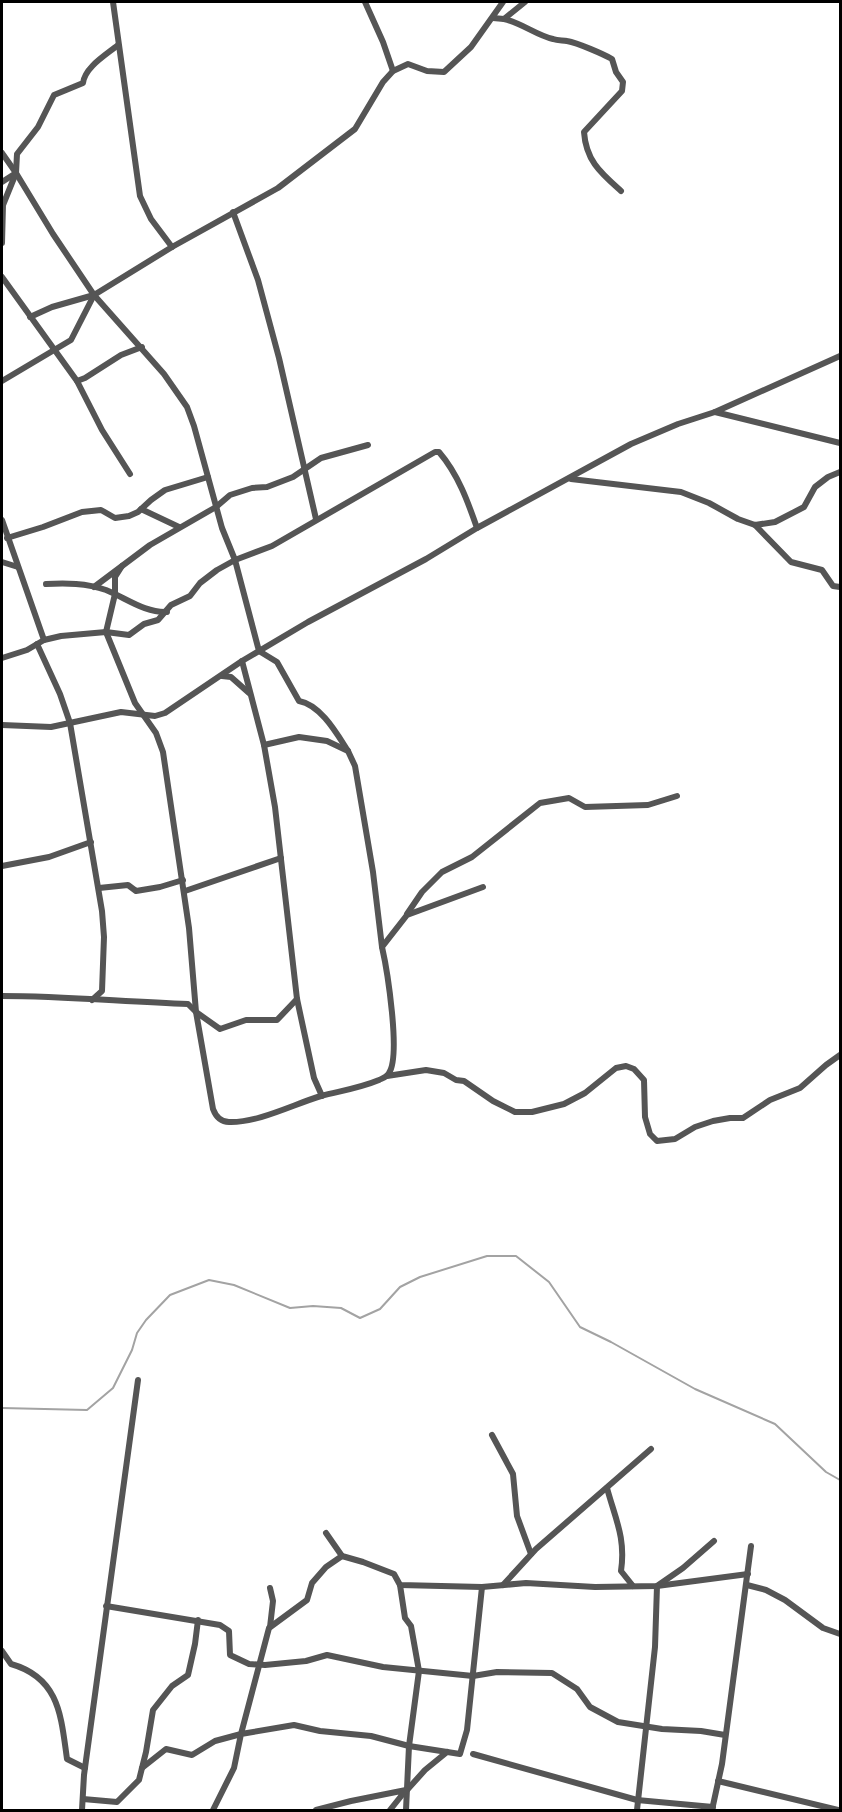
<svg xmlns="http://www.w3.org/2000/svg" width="842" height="1812" font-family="'Titillium Web',sans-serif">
<rect width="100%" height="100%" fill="#fff"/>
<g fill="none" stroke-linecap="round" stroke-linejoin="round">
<polyline stroke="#a3a3a3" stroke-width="2" points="2,1408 87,1410 113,1388 132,1350 137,1333 146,1320 170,1295 209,1280 234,1285 290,1308 313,1306 341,1308 360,1318 380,1309 400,1287 420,1277 487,1256 516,1256 549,1282 580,1327 611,1342 695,1389 775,1424 826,1472 840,1480"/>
<g stroke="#555" stroke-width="6">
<polyline points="113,2 140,196 151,219 172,247"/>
<polyline points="365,2 383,42 393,71"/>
<polyline points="493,18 504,19 525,2"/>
<path d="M 504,19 C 522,23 536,35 553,39 C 558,41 563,40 567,41 C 578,43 603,54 612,59 L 616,72 L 623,82 L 622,91 L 584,132 C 586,161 601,173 621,191"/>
<path d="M 2,153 L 16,173 L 53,234 L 94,295 L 164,374 L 187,407 L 194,426 L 222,528 L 235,560 L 259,651 L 277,662 L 299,701 C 321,705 337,734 348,751"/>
<polyline points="2,182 16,173"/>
<polyline points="233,212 258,280 279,358 316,519"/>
<path d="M 2,243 L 3,205 L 16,173 L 17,154 L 38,127 L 54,95 L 83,83 C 85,67 106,55 118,45"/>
<polyline points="2,277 77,381 102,430 130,474"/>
<polyline points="30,317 52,307 94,295 172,247 278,188 355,129 383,82 393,71 408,64 427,71 444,72 471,47 503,2"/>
<polyline points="2,381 71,340 94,295"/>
<polyline points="77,381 85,378 121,355 142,347"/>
<polyline points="715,412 840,443"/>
<polyline points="571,479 681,492 709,503 738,519 755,525 775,522 804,507 815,487 828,477 840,472"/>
<polyline points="141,509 179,527"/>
<polyline points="2,520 44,640"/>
<polyline points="755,525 791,562 822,570 833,586 840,587"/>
<polyline points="7,538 43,527 82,512 101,510 115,518 129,516 138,512 151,500 165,490 208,477"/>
<polyline points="2,562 18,567"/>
<path d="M 122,566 L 115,577 L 115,594 L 106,632 L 135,703 L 156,733 L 163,752 L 189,928 L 196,1012 L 213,1109 C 216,1117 221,1122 229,1122 C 258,1123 294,1104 321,1096 C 340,1091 360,1088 379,1080 C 383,1078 387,1077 389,1073 C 401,1055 387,969 382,947 L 407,915 L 483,887"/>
<path d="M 46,584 C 66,583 86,583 106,590 C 126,598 145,613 167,612"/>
<polyline points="94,587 150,545 216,507 230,495 252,488 267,487 293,477 321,458 368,445"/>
<polyline points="37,644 60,694 70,723 102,911 104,937 102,991 92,1000"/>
<path d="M 2,658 L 27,650 L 44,640 L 61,636 L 106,632 L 129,635 L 144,624 L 158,620 L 171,605 L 190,596 L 200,583 L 217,570 L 235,560 L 272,546 L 435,452 L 439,452 C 458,474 468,502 477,528"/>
<polyline points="242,661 264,745 275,807 297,999 314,1078 322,1096"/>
<polyline points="222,676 231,677 249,693"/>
<polyline points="2,725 51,727 121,712 155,716 165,713 242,661 308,622 426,559 477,528 631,444 678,424 715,412 840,356"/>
<polyline points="264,745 299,737 327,741 348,751 355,766 373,872 382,947"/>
<polyline points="2,866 49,857 91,842"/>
<polyline points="99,888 128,885 136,891 160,887 183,880"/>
<polyline points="185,891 281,858"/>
<polyline points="407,914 422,892 442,872 472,857 540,803 569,798 585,807 648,805 677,796"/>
<path d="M 2,996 C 64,996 126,1002 188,1004 L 196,1012 L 220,1029 L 246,1020 L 277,1020 L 297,999"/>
<polyline points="387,1076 426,1070 444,1073 456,1080 464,1081 493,1101 515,1112 532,1112 564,1104 585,1093 616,1068 626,1066 634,1069 644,1080 645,1117 650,1134 657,1141 675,1139 695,1127 713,1121 730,1118 743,1118 770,1100 800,1088 826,1065 840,1055"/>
<polyline points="492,1435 513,1474 517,1516 531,1554"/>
<path d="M 607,1488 C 615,1518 626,1538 621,1571 L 633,1586"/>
<polyline points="326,1533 342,1556 363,1562 394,1574 400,1585 482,1587 526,1583 595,1587 657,1586 748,1574"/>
<polyline points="400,1585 405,1618 411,1626 419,1671 409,1746 406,1810"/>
<polyline points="503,1585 536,1549 651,1449"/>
<polyline points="747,1585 766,1590 785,1600 823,1628 840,1634"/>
<polyline points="106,1606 220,1625 229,1631 230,1655 249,1664 265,1665 306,1661 327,1655 383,1667 473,1676 497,1672 552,1673 577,1689 590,1707 618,1722 662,1729 701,1731 725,1735"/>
<polyline points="270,1627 273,1601 270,1588"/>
<path d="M 2,1651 L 11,1664 C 60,1678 61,1717 67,1759 L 85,1768"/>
<polyline points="473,1754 637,1800 713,1807"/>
<polyline points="142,1768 166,1749 192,1755 215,1741 241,1734 269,1628 307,1600 312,1583 326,1567 342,1556"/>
<polyline points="718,1781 838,1810"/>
<polyline points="407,1790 425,1770 447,1752"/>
<polyline points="83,1799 117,1802 139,1780 146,1752 153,1710 172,1686 188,1675 195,1644 198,1620"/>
<polyline points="82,1810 84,1775 138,1380"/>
<polyline points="213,1810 234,1768 241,1734 294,1725 320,1731 371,1736 409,1746 460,1754 467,1730 482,1587"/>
<polyline points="316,1810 351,1801 406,1790 390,1810"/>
<polyline points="637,1810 655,1647 657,1586 683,1568 714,1541"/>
<polyline points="712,1810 722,1764 751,1546"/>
</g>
</g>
<rect width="842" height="1812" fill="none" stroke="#000000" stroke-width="6"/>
</svg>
